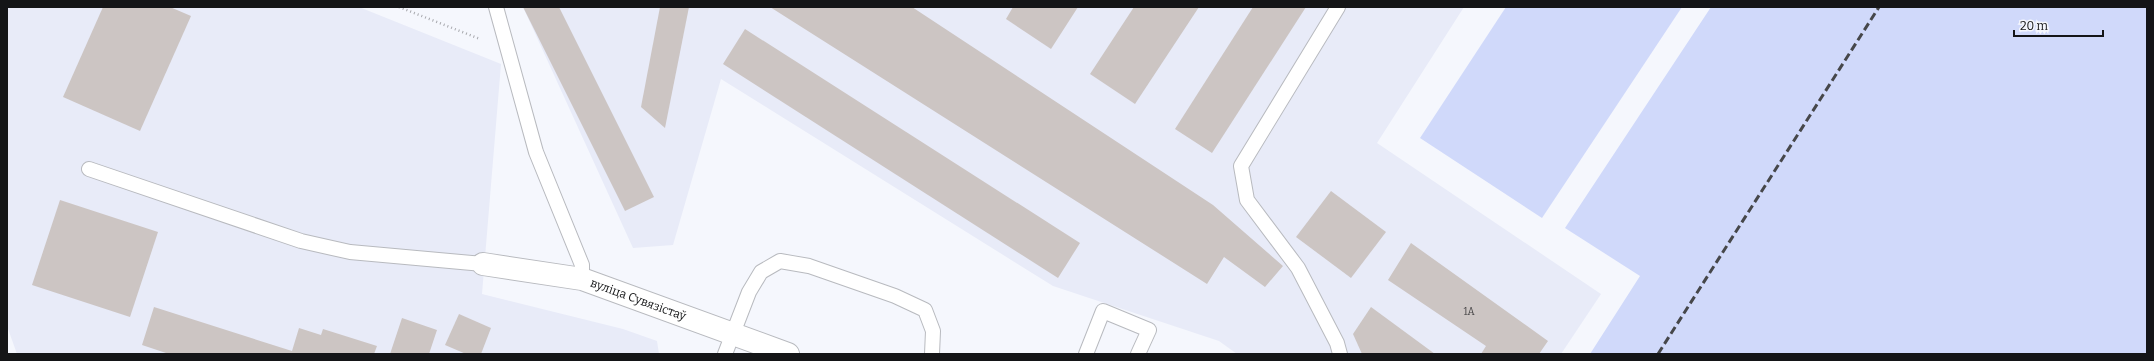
<svg xmlns="http://www.w3.org/2000/svg" width="2154" height="361" font-family="Bitter,serif">
<rect width="100%" height="100%" fill="#f5f7fd"/>
<g fill="#e8ebf8">
<polygon points="7,7 359,7 501,64 482,294 623,329 657,341 659,354 17,354 7,326"/>
<polygon points="523,7 1464,7 1377,143 1601,294 1561,354 1237,354 1219,341 1053,286 721,79 673,245 633,248"/>
</g>
<g fill="#d0d9fa">
<polygon points="1506,7 1682,7 1542,218 1420,138"/>
<polygon points="1711,7 2147,7 2147,354 1590,354 1640,276 1565,228"/>
</g>
<g fill="#ccc5c3">
<polygon points="103,7 170,7 191,16 140,131 63,97"/>
<polygon points="523,7 559,7 654,197 625,211"/>
<polygon points="660,7 689,7 665,128 641,107"/>
<polygon points="770,7 912,7 1213,205 1283,266 1265,287 1224,257 1207,284"/>
<polygon points="1013,7 1078,7 1051,49 1006,19"/>
<polygon points="1134,7 1199,7 1135,104 1090,74"/>
<polygon points="1253,7 1306,7 1212,153 1175,129"/>
<polygon points="745,29 1080,243 1058,278 723,64"/>
<polygon points="1331,191 1386,232 1351,278 1296,237"/>
<polygon points="60,200 158,232 130,317 32,285"/>
<polygon points="1411,243 1548,341 1539,354 1481,354 1486,346 1388,280"/>
<polygon points="154,307 292,351 299,328 321,335 323,329 377,346 374,354 169,354 142,345"/>
<polygon points="1371,307 1435,354 1362,354 1353,334"/>
<polygon points="459,314 491,328 481,354 466,354 445,345"/>
<polygon points="402,318 437,330 429,354 390,354"/>
</g>
<g fill="none" stroke-linecap="round" stroke-linejoin="round">
<defs>
<g id="lane">
<polyline points="496,7 536,152 582,265 582,279"/>
<polyline points="1338,7 1241,166 1247,200 1298,268 1337,343 1340,354"/>
<polyline points="89,169 301,241 350,252 483,264"/>
<polyline points="725,354 749,292 761,272 780,261 809,266 895,296 925,310 933,331 932,354"/>
<polyline points="1086,354 1103,311 1149,330 1138,354"/>
</g>
<g id="street">
<path id="s1" d="M 483,264 L 582,279 L 788,354"/>
</g>
</defs>
<use href="#lane" stroke="#b8babf" stroke-width="16"/>
<use href="#street" stroke="#b8babf" stroke-width="24"/>
<polyline stroke="#a7a8ad" stroke-width="2.5" stroke-dasharray="1 3" stroke-linecap="butt" points="399,7 480,39"/>
<use href="#lane" stroke="#fff" stroke-width="14"/>
<use href="#street" stroke="#fff" stroke-width="22"/>
<polyline stroke="#46474a" stroke-width="3" stroke-dasharray="8 4" stroke-linecap="butt" points="1658,354 1879,7"/>
</g>
<g text-anchor="middle" stroke-width="3" stroke-linejoin="round" paint-order="stroke">
<g font-size="10" fill="#424142">
<text x="1469" y="315">1А</text>
</g>
<g font-size="12" fill="#141517" stroke="#f5f7fd">
<text dy="4" stroke="none"><textPath href="#s1" startOffset="160">вуліца Сувязістаў</textPath></text>
</g>
</g>
<rect width="2154" height="361" fill="none" stroke="#141517" stroke-width="16"/>
<path d="M2014 30v6h89v-6" fill="none" stroke="#141517" stroke-width="2"/>
<text x="2020" y="30" font-size="12" fill="#141517" stroke="#f5f7fd" stroke-width="3" paint-order="stroke">20 m</text>
</svg>
